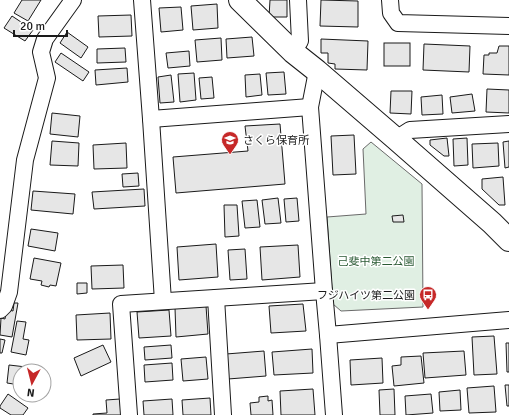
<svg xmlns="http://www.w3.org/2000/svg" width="509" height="415" font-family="Signika,'Noto Sans JP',sans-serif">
<rect width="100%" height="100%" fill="#fff"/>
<polygon fill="#e0efe3" stroke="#6a6a6a" points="371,142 422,184 423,307 341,311 333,304 327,217 366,214 363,149"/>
<g fill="#e6e6e6" stroke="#1a1a1a">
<polygon points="22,0 41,0 28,21 14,13"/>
<polygon points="270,0 287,0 287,17 269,17"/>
<polygon points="321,0 358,1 358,27 320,26"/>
<polygon points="217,4 218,28 193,30 191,6"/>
<polygon points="181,7 183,30 161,32 159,8"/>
<polygon points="131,15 132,36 99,37 98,16"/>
<polygon points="12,16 33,30 25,41 4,28"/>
<polygon points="67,32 88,47 81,58 60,43"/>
<polygon points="252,37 254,56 227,58 226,39"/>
<polygon points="221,38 222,60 197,62 195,40"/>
<polygon points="321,39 368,41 367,70 335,69 335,64 328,63 328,53 321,53"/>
<rect x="384" y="43" width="26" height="23"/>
<polygon points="424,44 470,46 469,72 423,70"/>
<polygon points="499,46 509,46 509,75 483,74 484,55 489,55 489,53 497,53"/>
<polygon points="125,48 126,62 97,63 97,49"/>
<polygon points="189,51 190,66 168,68 166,53"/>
<polygon points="61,53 89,72 83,81 55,62"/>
<polygon points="127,68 128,82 96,85 95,70"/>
<polygon points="284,72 286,94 268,95 266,73"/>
<polygon points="194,73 196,100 180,102 178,74"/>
<polygon points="260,74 262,95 246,97 245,75"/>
<polygon points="171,75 174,102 160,103 158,77"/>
<polygon points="212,77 214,98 201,99 199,78"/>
<polygon points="487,89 509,90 509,113 486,112"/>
<polygon points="391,91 412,91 411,114 390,113"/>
<polygon points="472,94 475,111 452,113 450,97"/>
<polygon points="442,95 443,114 422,115 421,97"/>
<polygon points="52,113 80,116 78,137 50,134"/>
<polygon points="280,124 285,184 176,193 173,157 248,151 245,126"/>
<polygon points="354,135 356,174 333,175 331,136"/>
<polygon points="447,138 449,156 444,156 430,145 430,140"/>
<polygon points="467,138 468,165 454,166 453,139"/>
<polygon points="52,141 79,143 78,166 50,165"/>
<polygon points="509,141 509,167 505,168 503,142"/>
<polygon points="126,143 127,168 94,169 93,145"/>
<polygon points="498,143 499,166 473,168 472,144"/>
<polygon points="138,173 139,186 123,187 122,174"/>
<polygon points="503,177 505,205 499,205 482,189 482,179"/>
<polygon points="144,189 145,206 94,209 92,192"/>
<polygon points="33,191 75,194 73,214 31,210"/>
<polygon points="278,198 281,223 265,224 262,200"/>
<polygon points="297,198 299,221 286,222 284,199"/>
<polygon points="257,200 260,227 245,228 242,201"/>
<polygon points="224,205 237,205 239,236 225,237"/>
<polygon points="403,215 404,222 393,222 392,216"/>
<polygon points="31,229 58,233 55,251 28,246"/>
<polygon points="216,244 218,277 179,280 177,247"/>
<polygon points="298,245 300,277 262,280 260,247"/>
<polygon points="245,249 247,279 230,280 228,250"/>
<polygon points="34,258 61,263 56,286 50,285 49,287 41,285 42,281 30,279"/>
<polygon points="123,265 124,288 92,289 91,266"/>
<polygon points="77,283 87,283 87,293 77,294"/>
<polygon points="14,303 18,303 12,337 0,335 1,318 5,319 6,313 9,310 13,311"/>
<polygon points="303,304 306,331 271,333 269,306"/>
<polygon points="206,306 208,334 176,337 175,308"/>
<polygon points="169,310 171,336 139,338 137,312"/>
<polygon points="110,313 111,339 77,340 76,315"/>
<polygon points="17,321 26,322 23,339 29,340 26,355 11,352"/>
<polygon points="494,336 497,374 474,375 472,337"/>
<polygon points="0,339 5,340 2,353 0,353"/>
<polygon points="506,343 509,343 509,372 507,372"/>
<polygon points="103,345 111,362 81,376 74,358"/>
<polygon points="171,345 172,358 145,360 144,347"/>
<polygon points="312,349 313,373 274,375 272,352"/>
<polygon points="264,351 266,376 228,379 226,354"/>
<polygon points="464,351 466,375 425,378 423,353"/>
<polygon points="421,356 424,383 394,386 392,366 401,365 401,357"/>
<polygon points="206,357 208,379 183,381 181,359"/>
<polygon points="382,358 383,383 351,385 350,360"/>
<polygon points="172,363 173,380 145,382 144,365"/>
<polygon points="9,365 35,368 34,371 20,371 20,385 7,383"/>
<polygon points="505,385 509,385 509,406 507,406"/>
<polygon points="494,386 496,412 469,413 467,388"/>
<polygon points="313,389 315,415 281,415 280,391"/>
<polygon points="394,389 395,415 380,415 379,390"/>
<polygon points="460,390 461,410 440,411 439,392"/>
<polygon points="8,394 28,408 23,415 11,415 0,408 0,406"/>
<polygon points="431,394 433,413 406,415 405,396"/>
<polygon points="268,396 268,401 272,400 273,415 251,415 250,403 259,402 259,397"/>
<polygon points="210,398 211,415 183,415 182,400"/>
<polygon points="120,399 121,415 93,415 93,414 107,413 106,400"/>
<polygon points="172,399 173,415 144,415 143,401"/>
</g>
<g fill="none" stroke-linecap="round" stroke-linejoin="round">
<defs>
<g id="street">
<polyline points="142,0 151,119 163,301"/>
<polyline points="390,0 391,13 398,23 509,26"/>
<polyline points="293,52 300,41 298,0"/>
<polyline points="317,71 310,107 324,291 328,335 334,415"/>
<polyline points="151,119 310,107"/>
<polyline points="396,139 410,130 509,124"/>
<polyline points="216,298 223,415"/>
<polyline points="0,310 4,306 9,292 25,160 47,78 41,52 45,39 73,0"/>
<polyline points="328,335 509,320"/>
<polyline points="129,415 121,304 324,291"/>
</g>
<polyline id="secondary" points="240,0 293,52 317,71 396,139 492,223 509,240"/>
</defs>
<use href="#street" stroke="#1a1a1a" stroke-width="18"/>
<use href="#secondary" stroke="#1a1a1a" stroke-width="24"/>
<use href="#street" stroke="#fff" stroke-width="16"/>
<use href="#secondary" stroke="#fff" stroke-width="22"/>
</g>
<defs>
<symbol id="school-pin" viewBox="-11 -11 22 30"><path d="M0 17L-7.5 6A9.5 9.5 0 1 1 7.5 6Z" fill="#c62828" stroke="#fff"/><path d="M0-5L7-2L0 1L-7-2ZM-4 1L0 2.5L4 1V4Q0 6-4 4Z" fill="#fff"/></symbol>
<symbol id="bus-pin" viewBox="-11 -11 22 30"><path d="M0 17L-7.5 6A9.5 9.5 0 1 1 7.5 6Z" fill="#c62828" stroke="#fff"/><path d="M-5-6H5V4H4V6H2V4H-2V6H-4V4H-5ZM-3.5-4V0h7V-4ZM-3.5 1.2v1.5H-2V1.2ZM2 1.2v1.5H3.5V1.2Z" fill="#fff"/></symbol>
</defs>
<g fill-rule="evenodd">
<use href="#school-pin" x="220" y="130" width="20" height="27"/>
<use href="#bus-pin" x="418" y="285" width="20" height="27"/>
</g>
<g text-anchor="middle" stroke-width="3" stroke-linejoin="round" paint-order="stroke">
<g font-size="11" fill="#1a1a1a" stroke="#fff" text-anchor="start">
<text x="243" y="144">さくら保育所</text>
<text x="415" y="299" text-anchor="end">フジハイツ第二公園</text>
</g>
<g font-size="11" fill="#2b5a34" stroke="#fff">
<text x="376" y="265">己斐中第二公園</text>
</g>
</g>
<g transform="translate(32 383) rotate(187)"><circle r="19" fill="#ffffff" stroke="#a3a3a3"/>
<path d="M0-3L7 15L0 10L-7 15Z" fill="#c62828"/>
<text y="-6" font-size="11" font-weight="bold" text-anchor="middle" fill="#1a1a1a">N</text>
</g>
<path d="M14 30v6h53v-6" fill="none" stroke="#1a1a1a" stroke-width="2"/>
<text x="20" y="30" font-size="12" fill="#1a1a1a" stroke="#ffffff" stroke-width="3" paint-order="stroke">20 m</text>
</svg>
